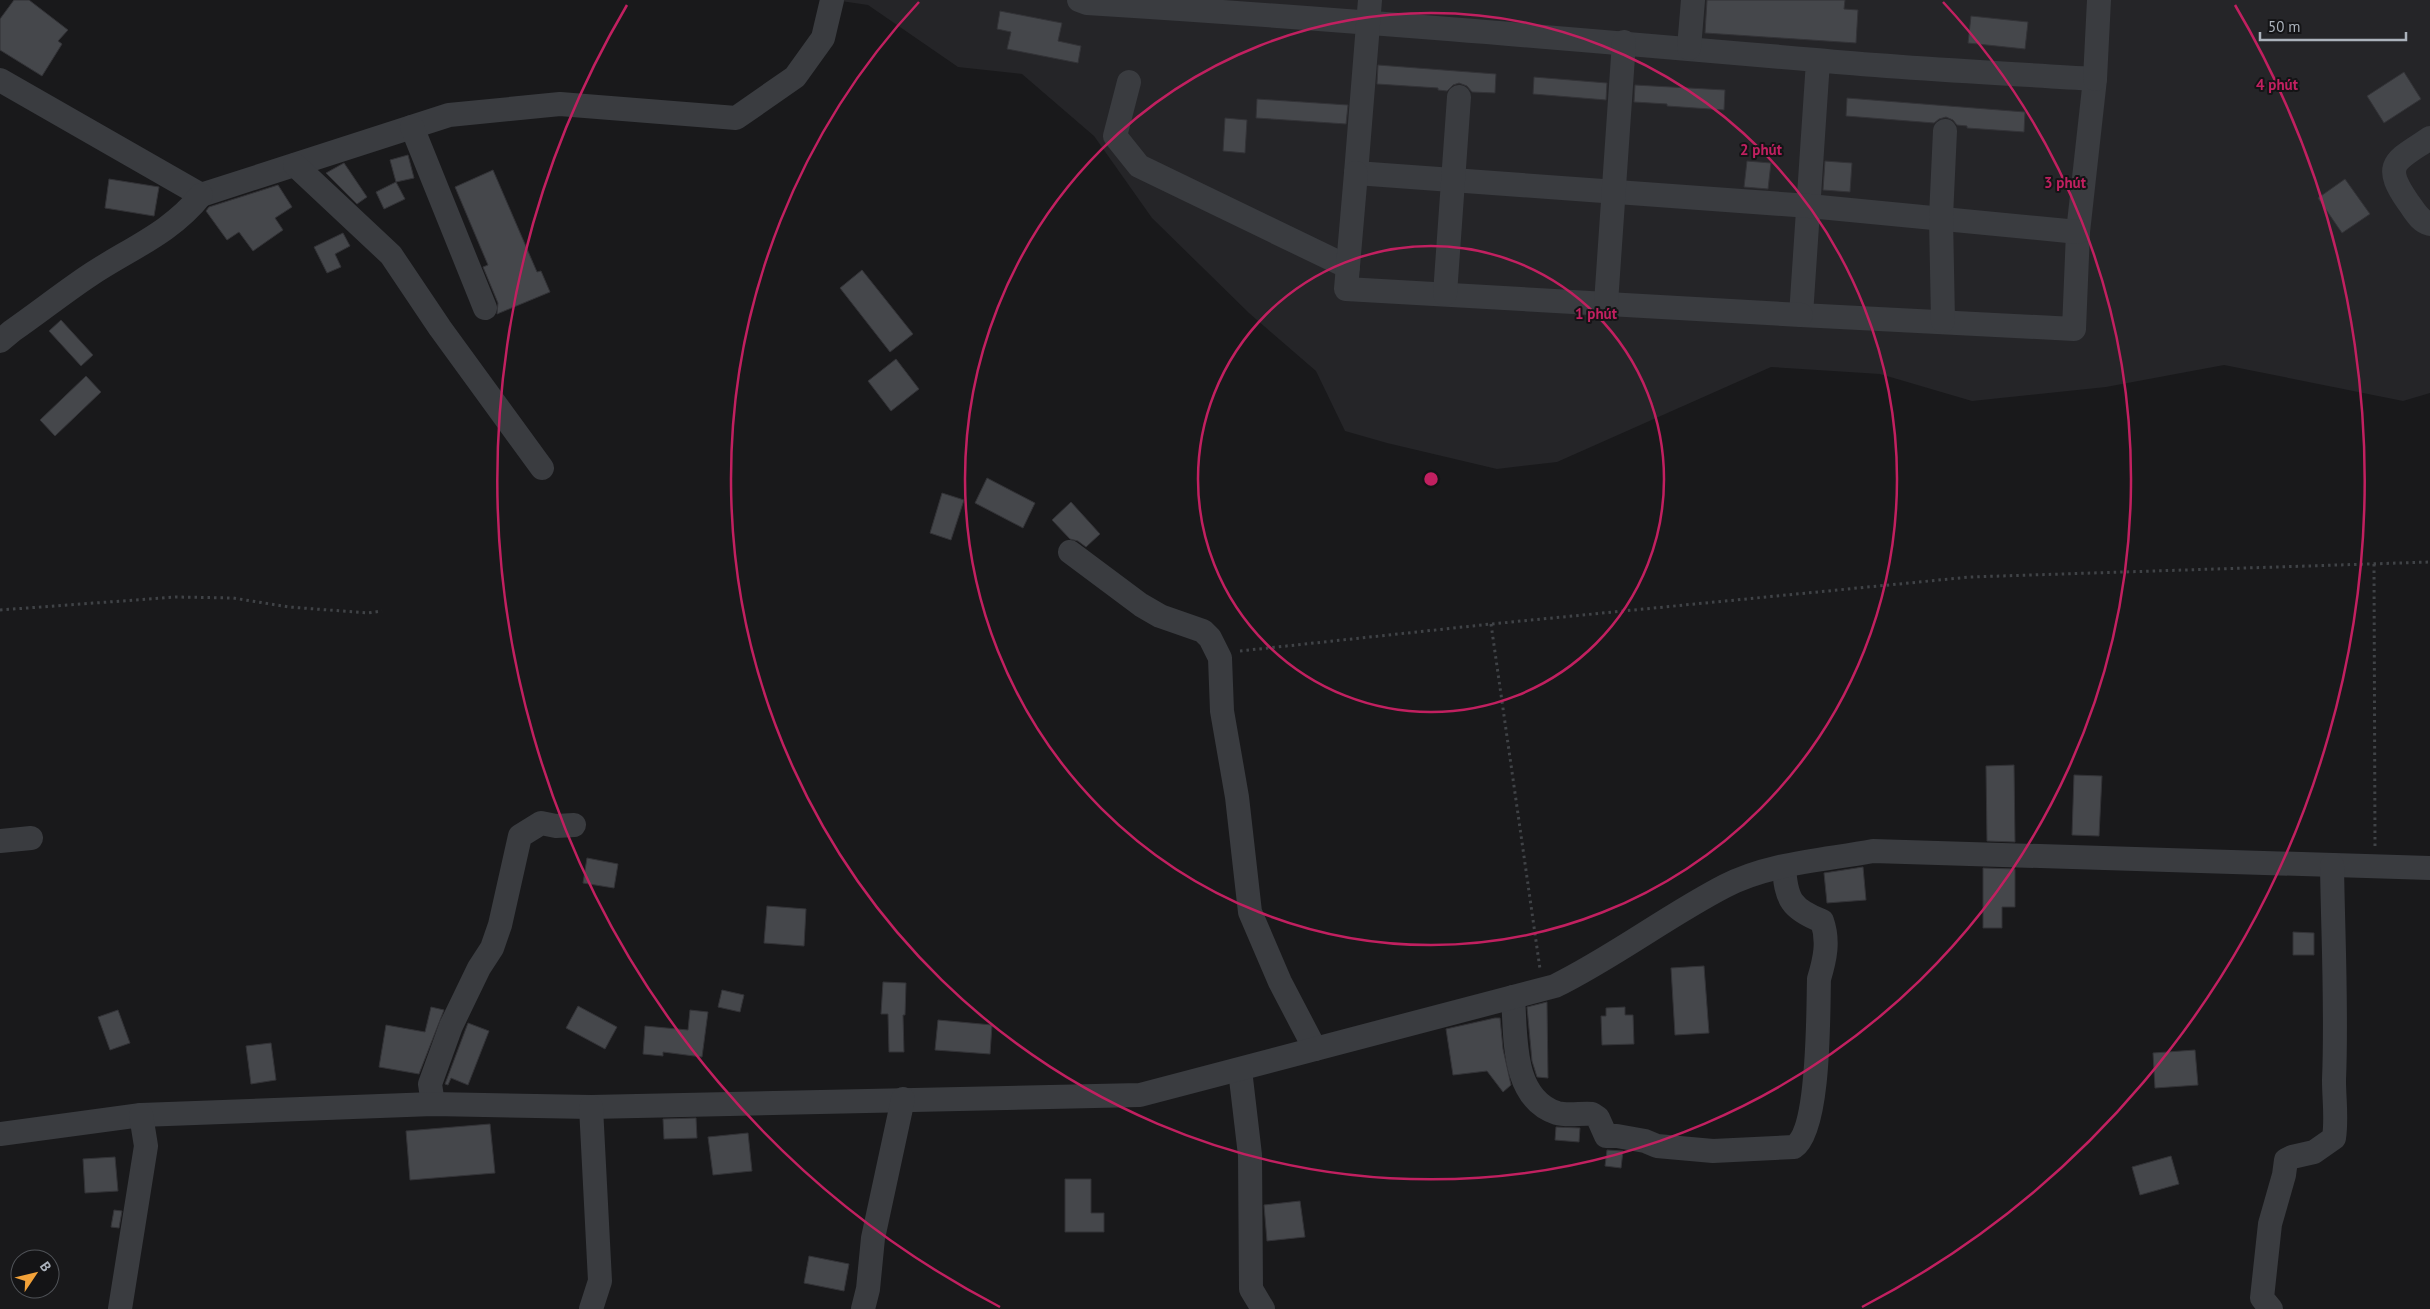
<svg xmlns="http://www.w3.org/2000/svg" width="2430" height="1309" font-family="'PT Sans',sans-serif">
<rect width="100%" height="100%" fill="#19191b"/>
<polygon fill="#252528" points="834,0 2430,0 2430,393 2403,401 2224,365 2106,387 1972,401 1880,374 1771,367 1557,462 1497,469 1387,443 1345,431 1316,371 1249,313 1152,218 1094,136 1022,74 958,67 868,5"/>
<g fill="#45474b" stroke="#333337">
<polygon points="14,0 29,0 68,30 58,41 62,44 42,76 0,50 0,19"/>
<polygon points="1707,0 1845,0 1844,9 1858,10 1856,43 1705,33"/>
<polygon points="1000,11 1062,23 1058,41 1081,46 1078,63 1007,49 1011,32 997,29"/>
<polygon points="1971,16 2028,22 2025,49 1968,43"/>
<polygon points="1378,65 1496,74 1495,93 1472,92 1467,86 1459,83 1453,85 1447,91 1438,90 1438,88 1377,84"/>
<polygon points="2404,72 2421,99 2384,123 2367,96"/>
<polygon points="1534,77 1607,83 1606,100 1533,94"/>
<polygon points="1635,85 1725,90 1724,110 1667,106 1667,104 1634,102"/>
<polygon points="1847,98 2025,112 2024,132 1967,128 1967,126 1957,125 1953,120 1946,117 1939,119 1934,123 1846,116"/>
<polygon points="1257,99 1348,105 1346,124 1256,118"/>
<polygon points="1225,118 1247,120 1245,153 1223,151"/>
<polygon points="408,155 414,178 396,182 390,160"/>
<polygon points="1747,161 1771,163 1768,189 1744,187"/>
<polygon points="1825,161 1852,163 1850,192 1823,190"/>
<polygon points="344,163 367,197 357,204 326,173"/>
<polygon points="493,170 537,272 541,271 550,292 497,314 498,303 483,267 488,265 455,187"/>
<polygon points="109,179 159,187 154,216 105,208"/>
<polygon points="2345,179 2370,214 2342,233 2318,198"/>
<polygon points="396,182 405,199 384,209 376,192"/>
<polygon points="278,185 292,207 275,218 283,230 253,251 239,232 227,240 206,211 209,207"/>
<polygon points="343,233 350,246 335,254 341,267 327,273 314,247"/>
<polygon points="862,270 913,334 890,352 840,288"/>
<polygon points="61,320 93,355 81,366 49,331"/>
<polygon points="896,359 919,389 891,411 868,381"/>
<polygon points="86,376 101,392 55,436 40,420"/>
<polygon points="987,478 1035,503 1023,528 975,503"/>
<polygon points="942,493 964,500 951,540 930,533"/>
<polygon points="1071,502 1100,534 1086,547 1078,541 1070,539 1052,520"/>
<polygon points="2014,765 2015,842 1987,841 1986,766"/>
<polygon points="2074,775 2102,776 2099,836 2072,835"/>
<polygon points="587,858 618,864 614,888 583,883"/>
<polygon points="1863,867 1866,900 1827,903 1824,873"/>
<polygon points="1983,868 2015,869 2015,907 2002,907 2002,928 1983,928"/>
<polygon points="767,906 806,909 804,946 764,943"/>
<polygon points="2293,932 2314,933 2314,955 2293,955"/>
<polygon points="1704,966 1709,1033 1675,1035 1671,968"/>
<polygon points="883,982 906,983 905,1015 903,1015 904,1052 889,1052 888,1014 881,1014"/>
<polygon points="722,990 744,995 740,1012 718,1007"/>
<polygon points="1547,1002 1548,1078 1537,1077 1532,1061 1527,1007"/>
<polygon points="578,1006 617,1027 605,1049 566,1028"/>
<polygon points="431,1007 444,1010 419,1074 379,1067 386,1025 425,1032"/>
<polygon points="1625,1007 1625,1015 1633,1015 1634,1044 1602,1045 1601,1016 1606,1016 1606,1008"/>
<polygon points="118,1010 130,1043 110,1050 98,1017"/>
<polygon points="690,1010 708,1012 702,1057 663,1052 663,1056 643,1054 645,1026 688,1030"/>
<polygon points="1495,1018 1500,1018 1503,1049 1511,1085 1503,1092 1487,1071 1453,1075 1446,1029"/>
<polygon points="938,1020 992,1025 990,1054 935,1050"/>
<polygon points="468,1023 489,1031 468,1085 451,1078 448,1085 445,1084"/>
<polygon points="271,1043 276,1080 251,1084 246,1046"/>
<polygon points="2195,1050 2198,1085 2155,1088 2153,1053"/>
<polygon points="696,1118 697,1138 664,1139 663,1119"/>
<polygon points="490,1124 495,1173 410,1180 406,1131"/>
<polygon points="1556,1127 1580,1128 1579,1142 1555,1140"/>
<polygon points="748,1133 752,1171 713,1175 708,1137"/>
<polygon points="1607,1150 1623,1151 1621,1168 1605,1166"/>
<polygon points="2171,1156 2179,1184 2140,1195 2132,1167"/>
<polygon points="115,1157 118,1191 85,1193 83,1159"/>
<polygon points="1065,1179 1091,1179 1091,1213 1104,1213 1104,1232 1065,1232"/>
<polygon points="1300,1201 1305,1237 1267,1241 1264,1205"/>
<polygon points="114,1210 122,1211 119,1228 111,1227"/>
<polygon points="809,1256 849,1264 844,1291 804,1283"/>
</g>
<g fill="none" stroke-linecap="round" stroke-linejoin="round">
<g stroke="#404347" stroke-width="3" stroke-dasharray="2.5 4" stroke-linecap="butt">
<polyline points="2374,564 2375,846"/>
<polyline points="0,610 176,597 233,598 289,607 368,613 382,611"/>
<polyline points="1491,624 1540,969"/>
<polyline points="1240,651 1491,624 1970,577 2430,562"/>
</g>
<g stroke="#3a3c40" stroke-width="24">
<path d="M 1079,0 L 1087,3 C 1330,18 1573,39 1816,60 C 1909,69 2002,73 2095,79 L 2078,232 L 2074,329 L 1801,315 L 1818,61"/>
<polyline points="1370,0 1356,173 1809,206 2078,232"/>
<polyline points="1689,48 1693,0"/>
<polyline points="2095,79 2099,0"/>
<polyline points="0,80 201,195 449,115 560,104 736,118 795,77 823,38 832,0"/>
<polyline points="1129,82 1115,136 1139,166 1348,267"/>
<polyline points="412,127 485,308"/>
<path d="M 2430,138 C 2396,161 2381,163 2408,202 C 2415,211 2419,221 2430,224"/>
<polyline points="295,165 391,255 440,328 542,468"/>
<polyline points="1356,173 1346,289 1801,315"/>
<polyline points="1445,294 1459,97"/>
<polyline points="1606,303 1624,42"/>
<polyline points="1943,321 1941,217 1945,131"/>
<path d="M 0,341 L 12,331 C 38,313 63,293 90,275 C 129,249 171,233 201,195"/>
<polyline points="1070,552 1141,605 1160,616 1203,631 1210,638 1220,658 1222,711 1237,797 1250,912 1280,982 1315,1049"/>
<polyline points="0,841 31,838"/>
<path d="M 1513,997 C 1516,1036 1511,1098 1557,1113 C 1567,1116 1582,1113 1592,1114 L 1598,1118 L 1606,1136 L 1617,1136 L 1645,1141 L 1657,1146 L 1713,1151 L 1794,1147 C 1820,1130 1818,1012 1819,979 C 1825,959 1829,941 1822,921 C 1791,909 1786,899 1784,867"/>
<polyline points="1240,1070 1250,1155 1251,1289 1263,1309"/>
<polyline points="433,1104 430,1084 451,1026 479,968 492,948 500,925 520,836 541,823 556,826 574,825"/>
<path d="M 0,1134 L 141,1115 L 433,1104 L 591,1107 L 1140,1095 L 1555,986 C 1614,957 1667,916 1725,886 C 1769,863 1825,860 1873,851 L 2430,868"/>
<polyline points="120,1309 146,1146 141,1115"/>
<polyline points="591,1309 600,1281 591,1107"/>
<polyline points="863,1309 868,1289 873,1238 903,1099"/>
<path d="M 2271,1309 L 2262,1298 L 2270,1224 L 2284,1175 L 2286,1160 L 2292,1157 L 2314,1152 L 2334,1138 C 2337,1118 2334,1100 2334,1080 C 2337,1009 2333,937 2332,865"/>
</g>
</g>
<g fill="none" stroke="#c12060" stroke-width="2.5">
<circle cx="1431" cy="479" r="233"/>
<circle cx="1431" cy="479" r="466"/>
<path d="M1943 2A700 700 0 1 1 919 2"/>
<path d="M1000 1307A933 933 0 0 1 627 5M2235 5A933 933 0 0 1 1862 1307"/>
</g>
<circle cx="1431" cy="479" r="8" fill="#c12060" stroke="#141416" stroke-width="2.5"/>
<g font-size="15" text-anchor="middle" font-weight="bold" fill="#c12060" stroke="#141416" stroke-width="4" stroke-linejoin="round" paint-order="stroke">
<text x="2277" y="90">4 phút</text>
<text x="1761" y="155">2 phút</text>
<text x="2065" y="188">3 phút</text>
<text x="1596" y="319">1 phút</text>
</g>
<g transform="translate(35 1274) rotate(55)"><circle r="24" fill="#141416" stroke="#505358"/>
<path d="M0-4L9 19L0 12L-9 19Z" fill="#f3a239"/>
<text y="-8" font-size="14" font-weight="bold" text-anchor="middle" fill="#abb2bb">B</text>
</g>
<path d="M2260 32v8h146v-8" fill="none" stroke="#abb2bb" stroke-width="2.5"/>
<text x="2268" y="32" font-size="15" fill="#abb2bb" stroke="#141416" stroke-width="4" paint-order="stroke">50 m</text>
</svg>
